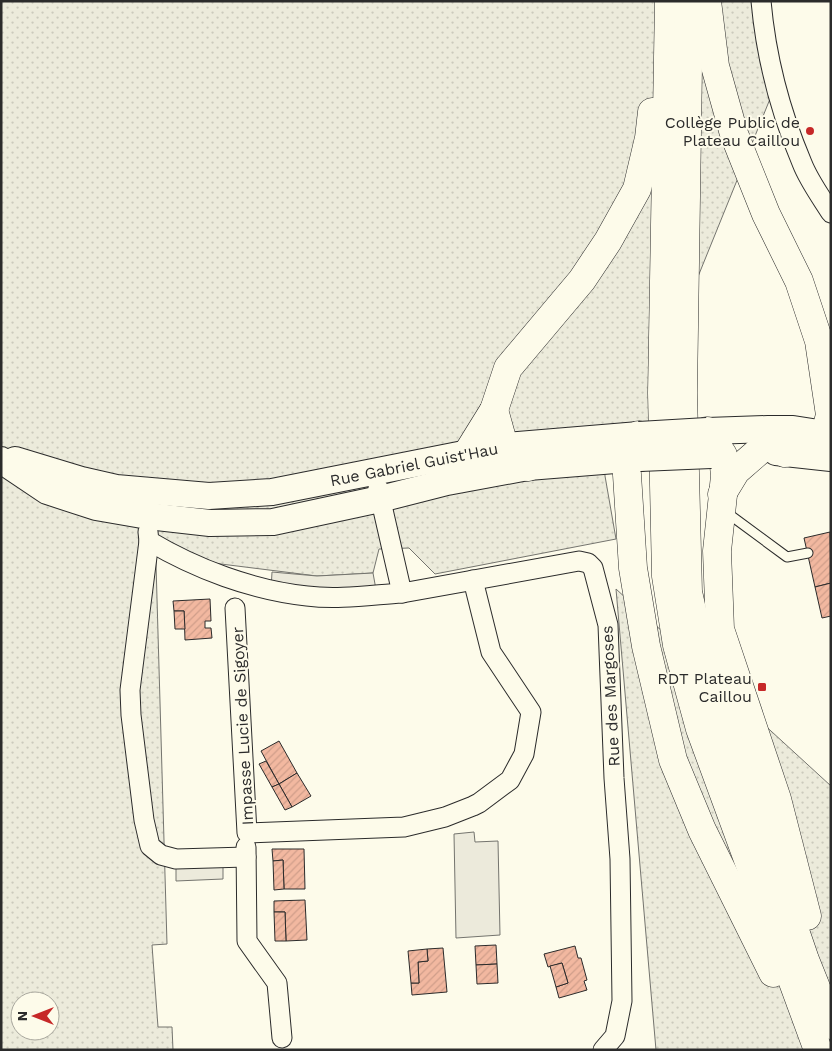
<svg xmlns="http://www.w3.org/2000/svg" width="832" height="1051" font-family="'Work Sans',sans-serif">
<defs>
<pattern id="grass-dots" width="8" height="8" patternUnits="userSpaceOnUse" patternTransform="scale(1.25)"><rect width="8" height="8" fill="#ecebdb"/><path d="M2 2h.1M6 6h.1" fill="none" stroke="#cbcabc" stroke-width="1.8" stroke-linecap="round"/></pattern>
<pattern id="building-hatch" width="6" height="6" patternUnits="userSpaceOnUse" patternTransform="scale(1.25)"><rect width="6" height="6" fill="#f2b8a0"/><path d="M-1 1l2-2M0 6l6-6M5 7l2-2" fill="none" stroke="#d09e8a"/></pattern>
</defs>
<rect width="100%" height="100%" fill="#fdfbea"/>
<g fill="url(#grass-dots)" stroke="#74746e" fill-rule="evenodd">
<path d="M 1,1 L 766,1 L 772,94 L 695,284 L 653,421 L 604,425 L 605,476 L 616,539 L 435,574 L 409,548 L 379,549 L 373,573 L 317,576 L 205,562 L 158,537 L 156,564 L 167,944 L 152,945 L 158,1027 L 172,1027 L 173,1050 L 1,1050 ZM 20,1001 L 50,1001 L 50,1031 L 20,1031 Z"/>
<polygon points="616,589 831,786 831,1050 656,1050"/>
</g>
<g fill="#eceadb" stroke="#74746e">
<polygon points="272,572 317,576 373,573 377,595 271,590"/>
<polygon points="474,832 475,842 498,841 500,935 456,938 454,834"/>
<polygon points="223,858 223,879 176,881 176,859"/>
</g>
<g fill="url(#building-hatch)" stroke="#2b2b2b">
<polygon points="830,532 831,583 815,587 804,538"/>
<polygon points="831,583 831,616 822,618 815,587"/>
<polygon points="210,599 211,621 205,621 205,628 211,628 212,638 185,640 184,611 174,611 173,601"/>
<polygon points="174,611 184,611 185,629 175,629"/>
<polygon points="279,741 297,773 279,784 261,751"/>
<polygon points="266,761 279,784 272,787 259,764"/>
<polygon points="297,773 311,796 292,807 279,784"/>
<polygon points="279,784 292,807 285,810 272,787"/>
<polygon points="272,849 304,849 305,889 284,889 283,860 273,861"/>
<polygon points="283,860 284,889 274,890 273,861"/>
<polygon points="305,900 307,940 286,941 285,912 274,912 274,901"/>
<polygon points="274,912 285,912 286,941 275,941"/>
<polygon points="496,945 497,964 476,965 475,946"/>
<polygon points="575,946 578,958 581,958 587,980 584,981 587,990 559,998 556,987 568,983 562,963 548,967 544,954"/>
<polygon points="443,948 447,992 412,995 411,983 419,983 418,962 428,961 427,949"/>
<polygon points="427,949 428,961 418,962 419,983 411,983 408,951"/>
<polygon points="562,963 568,983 556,987 550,966"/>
<polygon points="497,964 498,983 477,984 476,965"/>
</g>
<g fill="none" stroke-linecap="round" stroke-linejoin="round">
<defs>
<polyline id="service" points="726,512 787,557 808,553"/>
<g id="minor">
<path d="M 761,1 C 766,57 780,111 802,163 C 809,181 821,197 831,213"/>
<polyline points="378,488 402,593 579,561 588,563 593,568 608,625 614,778 620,859 622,1001 615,1036 603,1050"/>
<path d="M 148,532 L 149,541 C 196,569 252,590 307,596 C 338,600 371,595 402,593"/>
<polyline points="149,541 130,690 131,715 144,820 150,846 161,855 176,859 246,857"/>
<polyline points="235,608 247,833 404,827 445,817 473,806 479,803 510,780 524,754 531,712 491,652 473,580"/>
<polyline points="246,847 247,941 277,983 282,1038"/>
</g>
<g id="secondary">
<polyline points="707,431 768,429 793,429 831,435"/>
<polyline points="776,452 831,458"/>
<polyline points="1,460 47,491 96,507 148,516 210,523 273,522 380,499 447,482 528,467 640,458"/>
<polyline points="15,460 81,480 116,488 209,496 272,492 504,446 639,435"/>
</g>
<g id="primary">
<polyline points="669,1 662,393 666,576 677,645 700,729 818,1050"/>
<polyline points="689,1 683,393 688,592 700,646 721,714 805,960 831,1025"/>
<polyline points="707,1 715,66 734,134 766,214 799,281 819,341 830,415 825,434 785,453"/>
<polyline points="494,410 504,446 528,467"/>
<polyline points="707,431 723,455 725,476 717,551 720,629 777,799 807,916"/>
<polyline points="639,435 626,459 633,568 646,646 673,760 702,830 773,973"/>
<polyline points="468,452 494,410 508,368 582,280 608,241 637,189 649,138 652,112"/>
<polyline points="722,494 736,471 759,451"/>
</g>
</defs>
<use href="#service" stroke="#2b2b2b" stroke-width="11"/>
<use href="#minor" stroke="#2b2b2b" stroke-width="21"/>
<use href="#secondary" stroke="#2b2b2b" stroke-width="28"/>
<use href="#primary" stroke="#2b2b2b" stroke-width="29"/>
<use href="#service" stroke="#fdfbea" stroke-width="9"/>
<use href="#minor" stroke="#fdfbea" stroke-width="19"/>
<use href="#secondary" stroke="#fdfbea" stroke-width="26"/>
<use href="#primary" stroke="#fdfbea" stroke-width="28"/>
<defs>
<g id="secondary-bridge">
<polyline points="639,435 707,431"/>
<polyline points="640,458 711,455"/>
</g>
</defs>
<use href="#secondary-bridge" stroke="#2b2b2b" stroke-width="28" stroke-linecap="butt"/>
<use href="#secondary-bridge" stroke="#fdfbea" stroke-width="26"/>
</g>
<g fill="#c62828" stroke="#fdfbea" stroke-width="2">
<circle cx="810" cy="131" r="5"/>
<rect x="757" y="682" width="10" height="10" rx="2.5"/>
</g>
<g text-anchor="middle" stroke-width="4" stroke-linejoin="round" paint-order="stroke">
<g font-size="16" fill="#2b2b2b" stroke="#fdfbea" text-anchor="end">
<text x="800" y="128">Collège Public de<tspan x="800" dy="18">Plateau Caillou</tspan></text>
<text x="752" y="684">RDT Plateau<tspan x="752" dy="18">Caillou</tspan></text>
</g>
<g font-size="16" fill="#2b2b2b" stroke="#fdfbea">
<text transform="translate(414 464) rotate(-11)" y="6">Rue Gabriel Guist'Hau</text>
<text transform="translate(610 696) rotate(-93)" y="6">Rue des Margoses</text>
<text transform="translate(242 726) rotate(-93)" y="6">Impasse Lucie de Sigoyer</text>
</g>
</g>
<rect width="832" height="1051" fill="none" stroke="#2b2b2b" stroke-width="5"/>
<g transform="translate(35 1016) rotate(270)"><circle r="24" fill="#fdfbea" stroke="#a9a89e"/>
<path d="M0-4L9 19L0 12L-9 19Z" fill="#c62828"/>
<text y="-8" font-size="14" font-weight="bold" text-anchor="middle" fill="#2b2b2b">N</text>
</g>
</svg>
